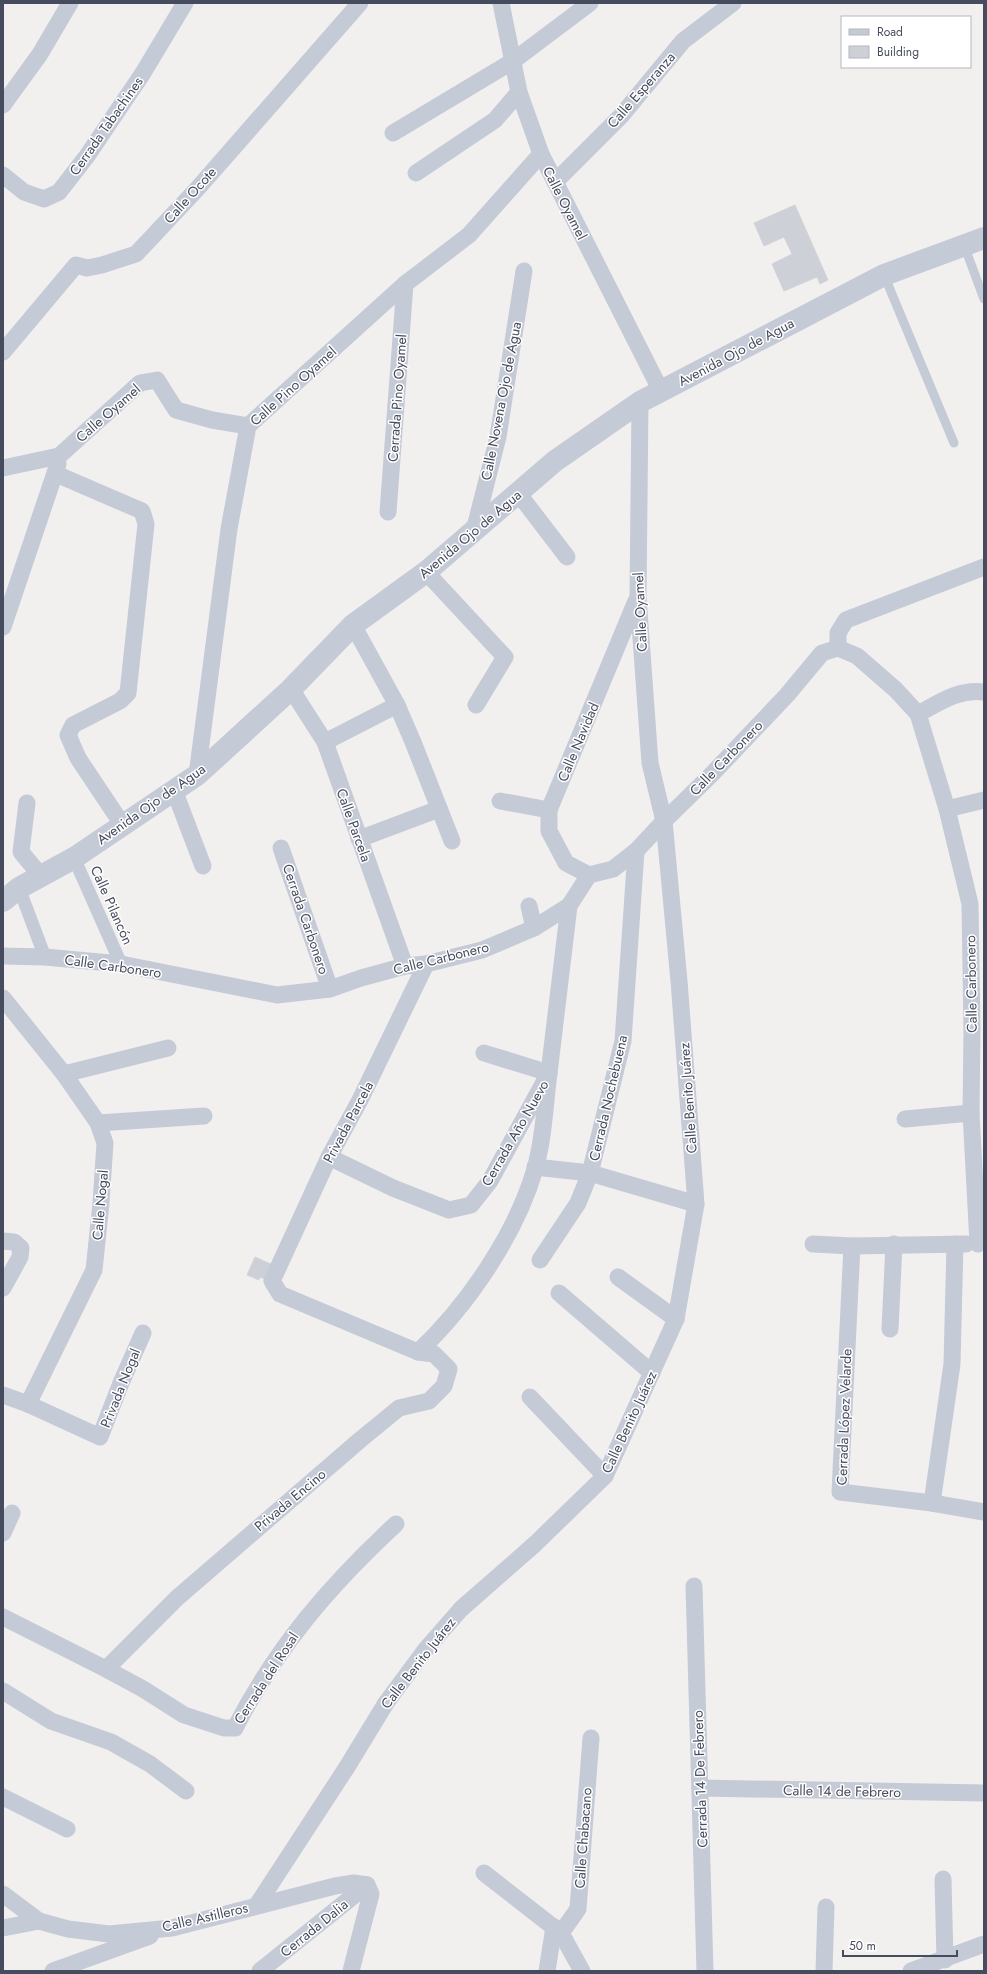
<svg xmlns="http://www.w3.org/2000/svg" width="987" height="1974" font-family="Jost,sans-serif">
<rect width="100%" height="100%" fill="#f2efef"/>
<g fill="#ced0d7" stroke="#d3d3db">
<polygon points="795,205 828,280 820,284 817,277 784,291 772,264 792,254 784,237 764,246 754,223"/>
<polygon points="255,1257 282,1269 275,1284 260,1277 259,1280 247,1275"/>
</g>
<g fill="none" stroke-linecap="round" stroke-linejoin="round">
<g stroke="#c5cad7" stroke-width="9">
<polyline points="964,245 984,299"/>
<polyline points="884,275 954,443"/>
</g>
<g stroke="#c5cad7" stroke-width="13">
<polyline points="74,858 121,964"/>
<polyline points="19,888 45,957"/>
</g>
<g stroke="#c5cad7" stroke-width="17">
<polyline points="501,3 519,92 541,154 661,391"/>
<polyline points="3,105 40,54 70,3"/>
<polyline points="393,133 513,61 590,3"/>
<polyline points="416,173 495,120 519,92"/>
<polyline points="3,175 24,192 44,199 59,192 87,156 143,73 185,3"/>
<polyline points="555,182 621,116 683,41 733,3"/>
<polyline points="3,352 76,265 87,268 102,265 136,254 198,188 360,3"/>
<polyline points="3,468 59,456 140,383 157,380 176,410 212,420 248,426"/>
<polyline points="56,474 142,511 146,524 128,693 120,701 73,725 68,735 78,758 122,824"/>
<polyline points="518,493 567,557"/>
<polyline points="388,512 405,284"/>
<polyline points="474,531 498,437 524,271"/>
<polyline points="426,572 505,657 476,705"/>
<polyline points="353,625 397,705 413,742 452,841"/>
<polyline points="3,627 58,464"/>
<polyline points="838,648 838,633 846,620 984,567"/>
<polyline points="291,689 325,742 405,966"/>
<path d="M 918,714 C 940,702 958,689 984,692"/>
<polyline points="325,742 397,705"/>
<polyline points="197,775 229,529 248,426 405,284 469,235 541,154"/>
<polyline points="174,790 203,866"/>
<polyline points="500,801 549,810"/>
<polyline points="27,803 21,852 41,876"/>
<polyline points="947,809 984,800"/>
<polyline points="359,839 439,809"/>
<polyline points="281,848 330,989"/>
<polyline points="589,875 566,863 549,831 549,810 636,601"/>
<polyline points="529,906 534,928"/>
<polyline points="3,956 45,957 121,964 277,995 330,989 361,978 405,966 426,964 482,950 534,928 569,906 589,875 613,869 636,851 664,821 713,773 787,695 822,653 838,648 857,656 896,690 918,714 947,809 970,904 972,1030 971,1113 978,1244"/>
<polyline points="3,998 64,1074 98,1123 105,1143 101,1203 94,1270 28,1404"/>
<polyline points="64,1074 168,1048"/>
<polyline points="905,1119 971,1113"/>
<polyline points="98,1123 204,1116"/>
<polyline points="329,1157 393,1188 449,1210 471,1205 490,1181 549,1073 569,906"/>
<polyline points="535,1167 590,1173 696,1204"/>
<polyline points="3,1241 14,1242 21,1248 20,1257 3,1288"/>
<polyline points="813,1244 852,1246 966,1244"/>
<polyline points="852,1246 840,1492 932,1503 984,1512"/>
<polyline points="540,1260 578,1203 590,1173 623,1041 636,851"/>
<polyline points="618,1277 676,1319"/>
<polyline points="559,1293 652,1373"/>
<polyline points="890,1329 894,1244"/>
<path d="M 418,1352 C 468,1305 516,1234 535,1169 C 544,1138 545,1104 549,1073 L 484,1053"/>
<polyline points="3,1395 28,1404 100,1437 121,1383 143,1333"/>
<polyline points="530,1397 605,1476"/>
<polyline points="932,1503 952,1364 955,1244"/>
<polyline points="3,1533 12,1513"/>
<polyline points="694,1586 705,1971"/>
<path d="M 3,1617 L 106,1669 L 143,1689 L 184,1715 L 224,1728 L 235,1728 C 276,1648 330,1585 396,1524"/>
<polyline points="106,1669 177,1598 360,1440 399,1408 429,1401 444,1386 449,1369 434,1354 418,1352 280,1294 272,1281 329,1157 360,1100 426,964"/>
<polyline points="3,1691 51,1721 111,1742 150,1764 186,1791"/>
<polyline points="700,1788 984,1793"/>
<polyline points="3,1797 67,1829"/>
<polyline points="484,1873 561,1933 582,1971"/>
<polyline points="943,1879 945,1960"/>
<polyline points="3,1894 39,1921 68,1929 109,1934 172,1928 335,1886 354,1883 367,1885"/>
<polyline points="257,1905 347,1767 386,1703 426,1649 461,1609 535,1544 605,1476 676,1319 696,1204 679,981 664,821 650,763 638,597 640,402"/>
<polyline points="3,1928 39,1921"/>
<polyline points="561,1933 578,1909 591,1738"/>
<polyline points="53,1971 150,1936"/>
<polyline points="260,1971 367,1885"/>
<polyline points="351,1971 371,1894 367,1885"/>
<polyline points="547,1971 554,1927"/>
<polyline points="824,1971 826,1907"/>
<polyline points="911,1971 984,1944"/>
</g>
<polyline stroke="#c5cad7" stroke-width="22" points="3,901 19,888 74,858 197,775 291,689 353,625 426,572 555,461 640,402 884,275 984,238"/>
</g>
<g text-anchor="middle" stroke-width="3" stroke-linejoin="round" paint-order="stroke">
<g font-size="14" fill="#464c5d" stroke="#fff">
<text transform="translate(641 90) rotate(-49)" y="5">Calle Esperanza</text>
<text transform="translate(106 126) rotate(-55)" y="5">Cerrada Tabachines</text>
<text transform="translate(190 195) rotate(-48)" y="5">Calle Ocote</text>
<text transform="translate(565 203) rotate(63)" y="5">Calle Oyamel</text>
<text transform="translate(736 352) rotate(-28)" y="5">Avenida Ojo de Agua</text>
<text transform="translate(293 386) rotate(-42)" y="5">Calle Pino Oyamel</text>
<text transform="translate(397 398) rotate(-86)" y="5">Cerrada Pino Oyamel</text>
<text transform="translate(501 401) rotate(-79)" y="5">Calle Novena Ojo de Agua</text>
<text transform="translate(108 413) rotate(-41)" y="5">Calle Oyamel</text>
<text transform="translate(470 534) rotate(-40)" y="5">Avenida Ojo de Agua</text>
<text transform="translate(640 612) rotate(-93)" y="5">Calle Oyamel</text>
<text transform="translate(578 742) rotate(-67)" y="5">Calle Navidad</text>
<text transform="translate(726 758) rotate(-46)" y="5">Calle Carbonero</text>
<text transform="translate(151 804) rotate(-35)" y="5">Avenida Ojo de Agua</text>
<text transform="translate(354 825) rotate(70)" y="5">Calle Parcela</text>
<text transform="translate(112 905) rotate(66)" y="5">Calle Pilancón</text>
<text transform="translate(306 919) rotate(71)" y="5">Cerrada Carbonero</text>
<text transform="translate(441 958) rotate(-14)" y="5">Calle Carbonero</text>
<text transform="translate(113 966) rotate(8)" y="5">Calle Carbonero</text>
<text transform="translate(971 984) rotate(-91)" y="5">Calle Carbonero</text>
<text transform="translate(608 1098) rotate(-77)" y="5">Cerrada Nochebuena</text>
<text transform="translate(688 1098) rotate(-94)" y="5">Calle Benito Juárez</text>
<text transform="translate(348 1122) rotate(-62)" y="5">Privada Parcela</text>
<text transform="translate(515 1133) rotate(-60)" y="5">Cerrada Año Nuevo</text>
<text transform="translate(100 1205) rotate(-85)" y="5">Calle Nogal</text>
<text transform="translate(120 1388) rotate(-68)" y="5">Privada Nogal</text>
<text transform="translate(844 1417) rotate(-88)" y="5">Cerrada López Velarde</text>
<text transform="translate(629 1422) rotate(-65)" y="5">Calle Benito Juárez</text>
<text transform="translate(290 1500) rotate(-40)" y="5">Privada Encino</text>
<text transform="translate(418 1663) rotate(-52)" y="5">Calle Benito Juárez</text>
<text transform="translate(266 1678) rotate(-57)" y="5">Cerrada del Rosal</text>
<text transform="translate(700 1779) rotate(-92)" y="5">Cerrada 14 De Febrero</text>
<text transform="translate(842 1791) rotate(1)" y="5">Calle 14 de Febrero</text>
<text transform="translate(583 1838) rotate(-86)" y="5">Calle Chabacano</text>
<text transform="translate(205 1917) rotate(-13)" y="5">Calle Astilleros</text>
<text transform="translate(314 1928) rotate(-39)" y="5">Cerrada Dalia</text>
</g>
</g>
<rect width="987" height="1974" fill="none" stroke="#464c5d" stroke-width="8"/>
<rect x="841" y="16" width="130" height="52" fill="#ffffff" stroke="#b5b7be"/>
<rect x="849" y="29" width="20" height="6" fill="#c5cad7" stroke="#b5b7be"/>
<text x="877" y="36" font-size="12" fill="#464c5d">Road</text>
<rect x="849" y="46" width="20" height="12" fill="#ced0d7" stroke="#b5b7be"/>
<text x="877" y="56" font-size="12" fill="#464c5d">Building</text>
<path d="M843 1950v6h114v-6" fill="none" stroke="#464c5d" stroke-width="2"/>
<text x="849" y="1950" font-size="12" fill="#464c5d" stroke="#ffffff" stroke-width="3" paint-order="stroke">50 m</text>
</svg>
